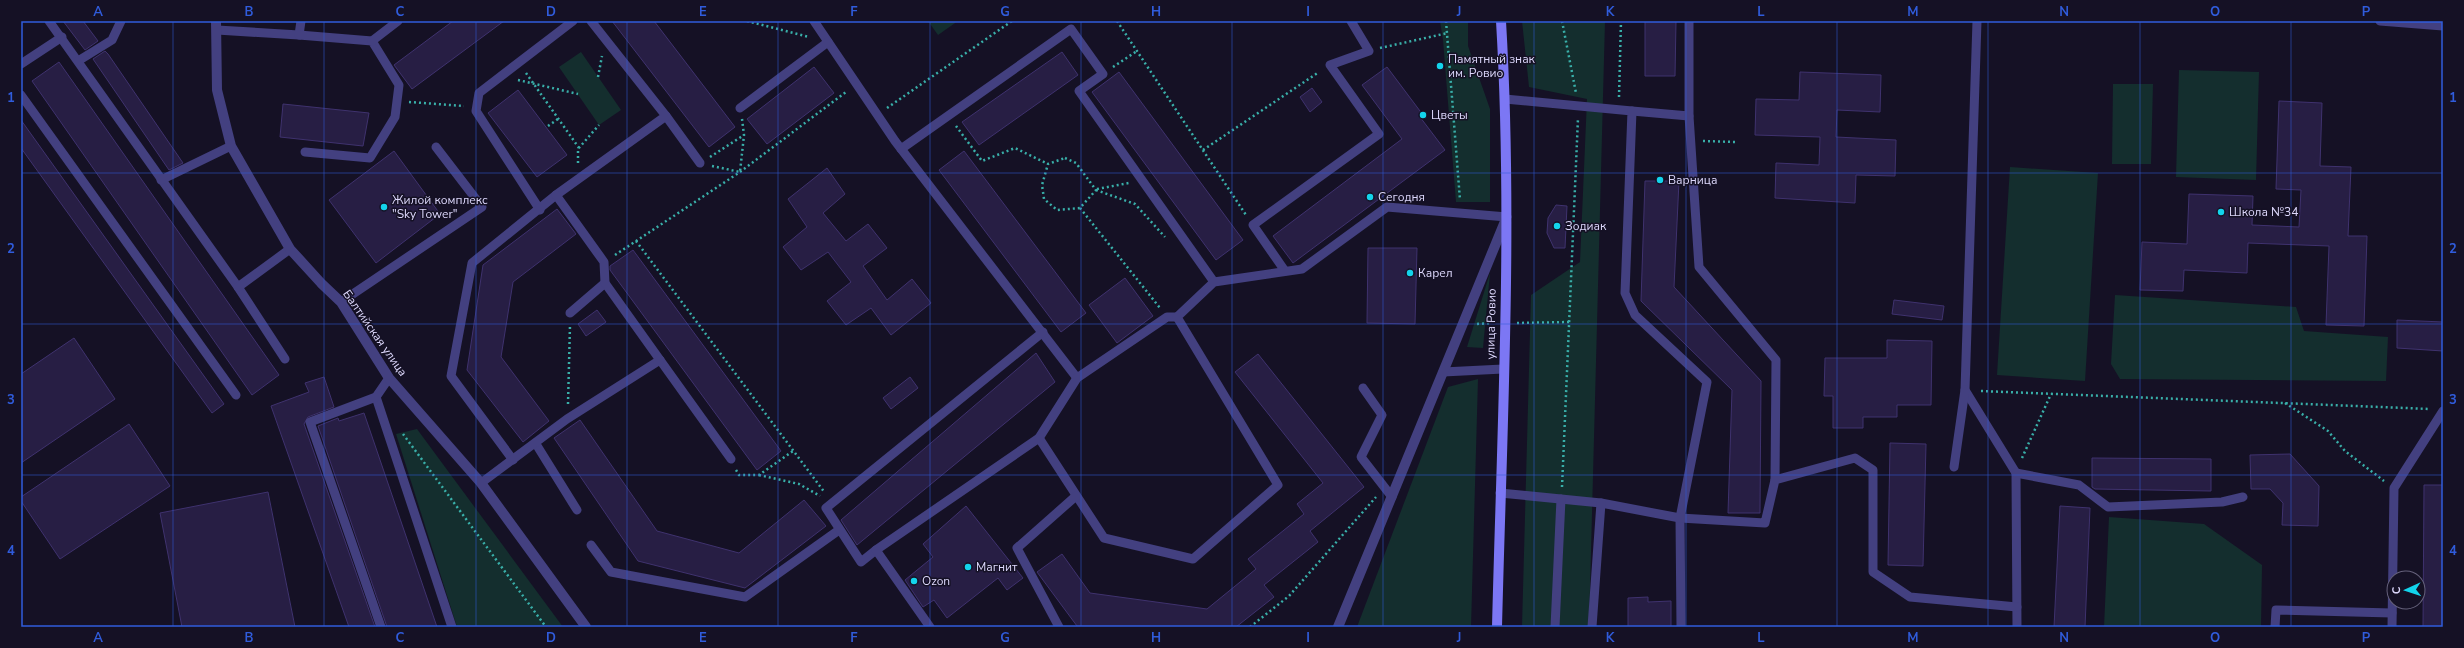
<svg xmlns="http://www.w3.org/2000/svg" width="2464" height="648" font-family="'Nunito Sans',sans-serif">
<rect width="100%" height="100%" fill="#151125"/>
<g fill="#142e2e">
<polygon points="928,21 958,21 938,35"/>
<polygon points="1440,21 1468,21 1468,46 1490,109 1490,202 1456,202 1443,40"/>
<polygon points="1522,21 1605,21 1589,627 1522,627 1531,295 1580,262 1587,99 1529,87"/>
<polygon points="581,52 621,110 599,125 559,67"/>
<polygon points="2179,70 2259,72 2256,180 2176,177"/>
<polygon points="2113,84 2153,84 2151,164 2112,164"/>
<polygon points="2010,167 2098,173 2085,381 1997,375"/>
<polygon points="1490,273 1483,348 1467,347"/>
<polygon points="2115,295 2296,307 2304,331 2388,337 2386,381 2120,379 2111,364"/>
<polygon points="1478,379 1471,627 1357,627 1448,387"/>
<polygon points="417,429 563,627 457,627 396,434"/>
<polygon points="2109,517 2204,524 2262,565 2261,627 2104,627"/>
</g>
<g fill="#271e44" stroke="#3f326e">
<polygon points="63,21 83,21 98,41 85,50"/>
<polygon points="453,21 504,21 412,89 394,65"/>
<polygon points="612,21 654,21 735,127 709,147"/>
<polygon points="1645,21 1676,21 1675,76 1645,76"/>
<polygon points="105,51 108,54 183,163 169,170 93,59"/>
<polygon points="1062,52 1078,75 979,145 962,122"/>
<polygon points="59,62 279,375 252,395 32,81"/>
<polygon points="814,67 834,93 767,144 747,119"/>
<polygon points="1387,67 1423,115 1420,117 1445,150 1293,263 1273,236 1402,139 1362,85"/>
<polygon points="1119,72 1243,240 1216,260 1092,92"/>
<polygon points="1800,72 1881,75 1880,112 1837,110 1836,137 1896,140 1895,176 1856,175 1855,203 1775,198 1776,163 1819,165 1820,137 1755,135 1756,99 1799,100"/>
<polygon points="1312,88 1322,102 1310,112 1300,97"/>
<polygon points="518,90 567,155 537,177 488,113"/>
<polygon points="2279,101 2322,103 2320,166 2351,167 2348,236 2367,236 2364,326 2326,325 2329,246 2248,243 2247,273 2184,270 2183,291 2140,290 2142,242 2187,244 2189,194 2253,196 2252,225 2299,227 2301,190 2276,189"/>
<polygon points="283,104 369,113 363,146 280,137"/>
<polygon points="21,120 224,404 212,413 21,148"/>
<polygon points="394,151 440,214 376,263 329,200"/>
<polygon points="964,151 1086,313 1061,332 939,170"/>
<polygon points="827,168 845,194 823,213 846,241 868,224 887,248 863,266 887,300 912,279 931,303 891,335 871,308 846,325 827,301 851,282 828,252 801,270 783,247 807,227 788,199"/>
<polygon points="1645,181 1679,181 1674,287 1761,381 1760,513 1728,513 1732,390 1641,301"/>
<polygon points="1556,205 1567,206 1565,248 1554,248 1547,233 1548,218"/>
<polygon points="557,209 576,234 513,282 501,357 549,421 523,442 467,370 483,265"/>
<polygon points="1368,248 1417,248 1415,324 1367,323"/>
<polygon points="633,250 781,451 757,470 610,270 610,266"/>
<polygon points="1125,278 1153,316 1117,343 1089,305"/>
<polygon points="1894,300 1944,306 1942,320 1892,314"/>
<polygon points="597,310 606,322 586,336 578,324"/>
<polygon points="2397,320 2443,322 2443,351 2397,348"/>
<polygon points="74,338 115,399 21,463 21,374"/>
<polygon points="1887,340 1932,341 1931,405 1897,405 1897,417 1863,417 1863,428 1833,428 1833,396 1824,396 1825,358 1887,358"/>
<polygon points="1036,353 1055,382 857,545 841,520"/>
<polygon points="1258,354 1364,487 1310,531 1318,542 1264,585 1274,597 1236,627 1077,626 1037,572 1062,554 1090,593 1207,609 1256,569 1248,559 1304,514 1297,504 1323,483 1235,372"/>
<polygon points="324,377 334,407 308,417 304,424 375,627 349,627 271,406 309,392 305,383"/>
<polygon points="910,377 918,388 891,409 883,398"/>
<polygon points="364,413 437,627 387,627 318,426 338,418 339,421"/>
<polygon points="580,420 657,531 739,553 804,500 826,526 745,588 638,561 554,438"/>
<polygon points="129,424 170,486 60,559 21,501 21,497"/>
<polygon points="1890,443 1926,444 1923,566 1888,565"/>
<polygon points="2290,454 2319,486 2318,526 2282,525 2283,503 2270,489 2251,489 2250,455"/>
<polygon points="2092,458 2211,459 2211,491 2095,489 2092,487"/>
<polygon points="2424,485 2443,485 2443,627 2423,627"/>
<polygon points="268,492 295,627 182,627 160,513"/>
<polygon points="966,506 1023,578 1007,590 998,578 947,618 934,600 923,607 905,580 933,557 923,544"/>
<polygon points="2060,506 2090,508 2085,627 2054,627"/>
<polygon points="1648,597 1648,602 1671,601 1671,627 1628,627 1628,598"/>
</g>
<g fill="none" stroke-linecap="round" stroke-linejoin="round">
<g stroke="#39afa9" stroke-width="2.5" stroke-dasharray="2 3" stroke-linecap="butt">
<polyline points="747,21 809,37"/>
<polyline points="1117,21 1246,215"/>
<polyline points="1446,21 1460,200"/>
<polyline points="1562,21 1576,93"/>
<polyline points="1380,48 1448,33"/>
<polyline points="1113,67 1137,51"/>
<polyline points="526,73 579,148"/>
<polyline points="598,77 602,56"/>
<polyline points="518,80 578,94"/>
<polyline points="1619,97 1621,21"/>
<polyline points="409,102 464,106"/>
<polyline points="887,108 1012,21"/>
<polyline points="548,126 558,119"/>
<polyline points="956,126 982,161 1015,148 1048,164"/>
<polyline points="1703,141 1735,142"/>
<polyline points="1203,150 1319,72"/>
<polyline points="710,157 744,135"/>
<polygon points="1065,158 1076,163 1096,190 1080,208 1057,210 1044,199 1042,185 1048,164"/>
<polyline points="578,163 578,149 599,125"/>
<polyline points="712,166 740,172 744,135 742,119"/>
<polyline points="1097,189 1129,183"/>
<polyline points="1096,190 1135,204 1165,237"/>
<polyline points="1080,208 1160,308"/>
<polyline points="636,241 825,493"/>
<polyline points="615,255 740,172 846,92"/>
<polyline points="1517,323 1569,322"/>
<polyline points="1477,324 1492,323"/>
<polyline points="1981,391 2430,409"/>
<polyline points="2285,403 2328,431 2345,451 2384,481"/>
<polyline points="568,404 570,325"/>
<polyline points="403,434 546,627"/>
<polyline points="2022,458 2051,394"/>
<polyline points="736,470 739,475 759,475 793,451"/>
<polyline points="759,475 799,484 820,496"/>
<polyline points="1562,487 1578,118"/>
<polyline points="1250,627 1289,596 1376,497"/>
</g>
<g stroke="#434080" stroke-width="9">
<polyline points="49,21 238,287 285,359"/>
<polyline points="814,21 895,141 1077,378"/>
<polyline points="1977,21 1965,390 2016,473 2017,627"/>
<polyline points="2380,21 2443,26"/>
<polyline points="217,30 299,35 301,21"/>
<polyline points="299,35 372,41 399,85 395,117 370,158 305,152"/>
<polyline points="372,41 398,21"/>
<polyline points="78,61 112,40 121,21"/>
<polyline points="21,64 62,37"/>
<polyline points="21,95 236,395"/>
<polyline points="1505,99 1632,111 1625,293 1635,315 1707,382 1680,518 1681,627"/>
<polyline points="740,108 828,42"/>
<polyline points="1632,111 1689,116 1689,21"/>
<polyline points="666,116 700,163"/>
<polyline points="1689,116 1699,267 1776,360 1775,480"/>
<polyline points="901,149 1071,29 1103,74 1079,91 1214,282"/>
<polyline points="161,180 231,146"/>
<polyline points="540,210 476,111 479,93 573,21"/>
<polyline points="1285,271 1253,225 1379,134 1330,65 1369,51 1351,21"/>
<polyline points="238,287 290,249"/>
<polyline points="341,302 482,207 436,147"/>
<polyline points="570,313 605,283"/>
<polyline points="660,360 731,459"/>
<polyline points="1443,372 1503,369"/>
<polyline points="1363,388 1382,415 1361,457 1392,497"/>
<polyline points="376,397 452,627"/>
<polyline points="1039,438 1077,378 1167,317 1177,317"/>
<polyline points="536,444 577,510"/>
<polyline points="513,460 451,376 472,263 556,195 666,116 591,21"/>
<polyline points="1954,467 1965,390"/>
<polyline points="2016,473 2079,485 2108,507 2222,502 2243,497"/>
<polyline points="481,483 567,419 660,360 605,283 604,262 556,195"/>
<polyline points="1500,493 1601,503 1680,518 1765,523 1775,480 1855,458 1873,470 1873,572 1910,597 2017,607"/>
<polyline points="591,545 611,572 745,597 839,530"/>
<polyline points="876,550 861,562 826,508 1043,332"/>
<polyline points="381,627 310,422 376,397 389,378"/>
<polyline points="930,627 876,550 1039,438 1104,538 1193,559 1278,485 1177,317 1214,282 1302,269 1387,207 1507,217"/>
<polyline points="1059,627 1017,548 1076,496"/>
<polyline points="1555,627 1561,499"/>
<polyline points="1592,627 1601,503"/>
<polyline points="2275,627 2276,610 2392,613"/>
<polyline points="2392,627 2394,488 2443,411"/>
</g>
<g stroke="#434080" stroke-width="10">
<polyline points="216,21 217,90 231,146 290,249 321,283 341,302 389,378 481,483 586,627"/>
<polyline points="1338,627 1506,219"/>
</g>
<path stroke="#7c77f4" stroke-width="10" d="M 1497,627 C 1502,425 1513,223 1501,21"/>
</g>
<path fill="none" stroke="#305cdc" stroke-width="1" stroke-opacity="0.55" d="M 173,21 L 173,627M 324,21 L 324,627M 476,21 L 476,627M 627,21 L 627,627M 778,21 L 778,627M 930,21 L 930,627M 1081,21 L 1081,627M 1232,21 L 1232,627M 1383,21 L 1383,627M 1534,21 L 1534,627M 1686,21 L 1686,627M 1837,21 L 1837,627M 1988,21 L 1988,627M 2140,21 L 2140,627M 2291,21 L 2291,627M 21,173 L 2443,173M 21,324 L 2443,324M 21,475 L 2443,475"/>
<g fill="#13d4ec" stroke="#151125" stroke-width="1.5">
<circle cx="1440" cy="66" r="4"/>
<circle cx="1423" cy="115" r="4"/>
<circle cx="1660" cy="180" r="4"/>
<circle cx="1370" cy="197" r="4"/>
<circle cx="384" cy="207" r="4"/>
<circle cx="2221" cy="212" r="4"/>
<circle cx="1557" cy="226" r="4"/>
<circle cx="1410" cy="273" r="4"/>
<circle cx="968" cy="567" r="4"/>
<circle cx="914" cy="581" r="4"/>
</g>
<g text-anchor="middle" stroke-width="3" stroke-linejoin="round" paint-order="stroke">
<g font-size="12" fill="#ddd8fc" stroke="#151125" text-anchor="start">
<text x="1448" y="63">Памятный знак<tspan x="1448" dy="14">им. Ровио</tspan></text>
<text x="1431" y="119">Цветы</text>
<text x="1668" y="184">Варница</text>
<text x="1378" y="201">Сегодня</text>
<text x="392" y="204">Жилой комплекс<tspan x="392" dy="14">"Sky Tower"</tspan></text>
<text x="2229" y="216">Школа №34</text>
<text x="1565" y="230">Зодиак</text>
<text x="1418" y="277">Карел</text>
<text x="976" y="571">Магнит</text>
<text x="922" y="585">Ozon</text>
</g>
<g font-size="12" fill="#ddd8fc" stroke="#151125">
<text transform="translate(1491 324) rotate(-89)" y="4">улица Ровио</text>
<text transform="translate(375 333) rotate(55)" y="4">Балтийская улица</text>
</g>
</g>
<rect width="2464" height="648" fill="none" stroke="#151125" stroke-width="44"/>
<g transform="translate(2406 590) rotate(267)"><circle r="19" fill="#151125" stroke="#65617b"/>
<path d="M0-3L7 15L0 10L-7 15Z" fill="#13d4ec"/>
<text y="-6" font-size="11" font-weight="bold" text-anchor="middle" fill="#ddd8fc">С</text>
</g>
<rect x="22" y="22" width="2420" height="604" fill="none" stroke="#305cdc" stroke-width="1.5"/>
<g font-size="13" text-anchor="middle" font-weight="bold" fill="#305cdc">
<text x="98" y="16">A</text>
<text x="249" y="16">B</text>
<text x="400" y="16">C</text>
<text x="551" y="16">D</text>
<text x="703" y="16">E</text>
<text x="854" y="16">F</text>
<text x="1005" y="16">G</text>
<text x="1156" y="16">H</text>
<text x="1308" y="16">I</text>
<text x="1459" y="16">J</text>
<text x="1610" y="16">K</text>
<text x="1761" y="16">L</text>
<text x="1913" y="16">M</text>
<text x="2064" y="16">N</text>
<text x="2215" y="16">O</text>
<text x="2366" y="16">P</text>
<text x="11" y="102">1</text>
<text x="2453" y="102">1</text>
<text x="11" y="253">2</text>
<text x="2453" y="253">2</text>
<text x="11" y="404">3</text>
<text x="2453" y="404">3</text>
<text x="11" y="555">4</text>
<text x="2453" y="555">4</text>
<text x="98" y="642">A</text>
<text x="249" y="642">B</text>
<text x="400" y="642">C</text>
<text x="551" y="642">D</text>
<text x="703" y="642">E</text>
<text x="854" y="642">F</text>
<text x="1005" y="642">G</text>
<text x="1156" y="642">H</text>
<text x="1308" y="642">I</text>
<text x="1459" y="642">J</text>
<text x="1610" y="642">K</text>
<text x="1761" y="642">L</text>
<text x="1913" y="642">M</text>
<text x="2064" y="642">N</text>
<text x="2215" y="642">O</text>
<text x="2366" y="642">P</text>
</g>
</svg>
